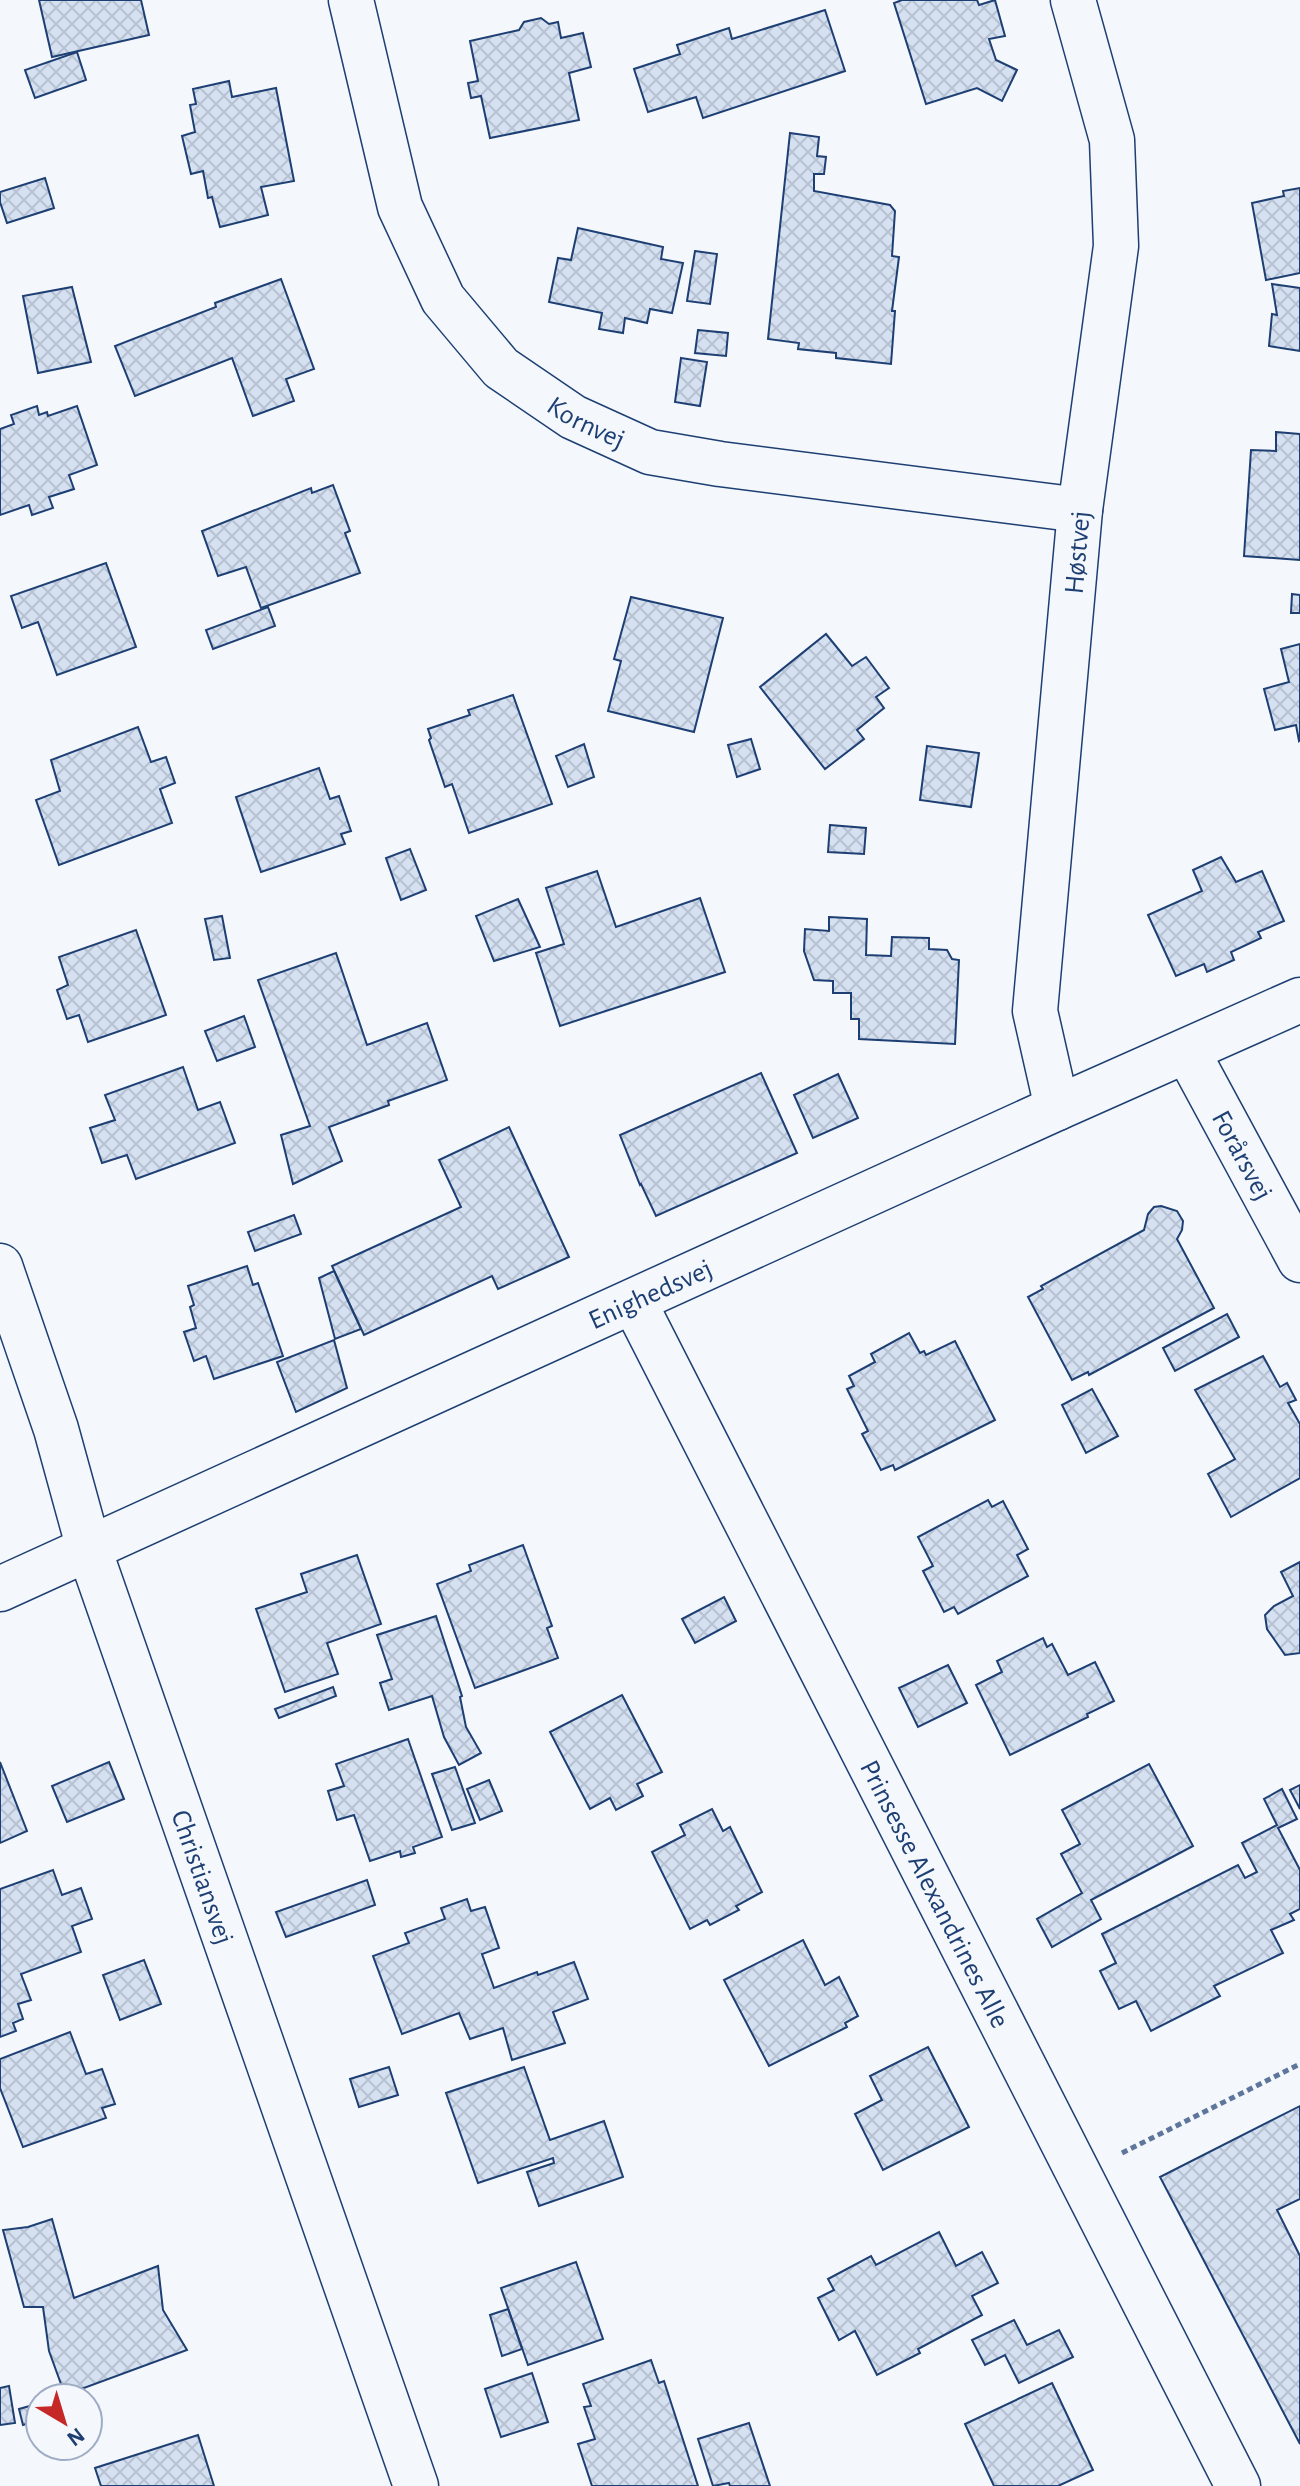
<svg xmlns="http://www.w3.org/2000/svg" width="1300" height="2486" font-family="'Alegreya Sans',sans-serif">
<defs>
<pattern id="building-cross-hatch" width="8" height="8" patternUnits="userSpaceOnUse" patternTransform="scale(2)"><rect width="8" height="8" fill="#d5e0f0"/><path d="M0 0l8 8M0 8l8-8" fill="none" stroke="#b6c1d1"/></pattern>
</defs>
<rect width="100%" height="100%" fill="#f4f7fb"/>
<g fill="url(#building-cross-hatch)" stroke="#1d3f73" stroke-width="2">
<polygon points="39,0 141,0 149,35 52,57"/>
<polygon points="902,0 977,0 979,5 995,0 1005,36 989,39 996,60 1017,70 1002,101 977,88 926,104 894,3"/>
<polygon points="825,10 845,71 703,118 696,97 648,112 634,69 680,54 677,45 729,28 732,39"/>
<polygon points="541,18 549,24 558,22 561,38 583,33 591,67 569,73 579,120 490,138 481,96 471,98 468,83 478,81 470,41 519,30 524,22"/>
<polygon points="77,52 86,80 35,98 25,70"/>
<polygon points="229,81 232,97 276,88 294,181 261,187 268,215 220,227 212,197 208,198 203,171 191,174 182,136 195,132 190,105 196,104 193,89"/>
<polygon points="790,133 819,137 817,156 826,157 824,174 814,174 814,191 890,205 895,211 892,256 899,257 892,311 895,311 891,364 836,358 836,353 798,349 799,343 768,339"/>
<polygon points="45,178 54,208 7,223 0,202 0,192"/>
<polygon points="1300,188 1300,273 1266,280 1252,203 1284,196 1283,191"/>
<polygon points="578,228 663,247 661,259 683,263 672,313 650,309 647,323 625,318 623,333 599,329 602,313 549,302 558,258 571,260"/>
<polygon points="695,251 717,254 710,304 687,301"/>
<polygon points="281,279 314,369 286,379 294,401 253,416 232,358 135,396 115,346 216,307 215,303"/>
<polygon points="1272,284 1300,288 1300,351 1269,346 1272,314 1277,315"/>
<polygon points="72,287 91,362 38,373 23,296"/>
<polygon points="698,330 728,333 726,356 695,353"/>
<polygon points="681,358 707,362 700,406 675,402"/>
<polygon points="37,406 39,415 47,412 48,416 77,406 97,465 69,475 74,489 49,497 53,508 32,515 29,505 0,515 0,429 14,424 11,415"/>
<polygon points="1276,432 1300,434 1300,560 1244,556 1251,450 1276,451"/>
<polygon points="333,485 350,531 345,533 360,573 261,608 246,567 218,576 202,531 311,488 312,493"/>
<polygon points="106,563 136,647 57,675 38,622 22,628 11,596"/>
<polygon points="1292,594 1300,595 1300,613 1291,613"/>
<polygon points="631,597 723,618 694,732 608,711 621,661 614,659"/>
<polygon points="268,607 275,626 213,649 206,630"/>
<polygon points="826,634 852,666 866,657 889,688 876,697 884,708 857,730 864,739 825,769 760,687"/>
<polygon points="1300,644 1300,740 1299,741 1296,725 1275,730 1264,689 1289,682 1281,649"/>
<polygon points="513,695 552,804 469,833 452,784 445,787 429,740 431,738 428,729 470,715 468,710"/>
<polygon points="138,727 151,762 166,757 175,783 160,789 172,823 59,865 36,800 60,791 51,760"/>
<polygon points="751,739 760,769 737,777 728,745"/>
<polygon points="584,744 594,777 568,787 556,756"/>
<polygon points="927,746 979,753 971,807 920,800"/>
<polygon points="319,768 330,799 339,796 351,831 341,834 345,844 261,872 236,797"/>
<polygon points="830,825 866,828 864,854 828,852"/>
<polygon points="410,849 426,890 401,900 386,858"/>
<polygon points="1221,857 1236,882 1262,871 1284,921 1258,932 1261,938 1231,952 1234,960 1207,972 1204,964 1176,976 1148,915 1202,891 1193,870"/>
<polygon points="597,871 616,927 700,898 725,972 560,1026 536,953 564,944 546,888"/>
<polygon points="518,899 540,947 494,961 476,916"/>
<polygon points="222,916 230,958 214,960 205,919"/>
<polygon points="829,917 867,919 866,955 891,956 892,937 929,938 929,949 947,950 952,959 959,960 955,1044 859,1039 859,1019 851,1019 851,993 833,993 833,981 814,980 804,951 805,929 829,931"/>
<polygon points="136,930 166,1015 88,1042 79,1015 67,1019 57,990 68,985 59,957"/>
<polygon points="336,953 367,1045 427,1023 447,1080 388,1101 389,1105 329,1127 342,1161 293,1184 281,1135 310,1126 258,980"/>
<polygon points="244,1016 255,1047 217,1061 205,1031"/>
<polygon points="183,1067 198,1110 220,1102 235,1143 136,1179 127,1155 102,1163 90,1128 115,1120 105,1095"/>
<polygon points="761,1073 797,1153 656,1216 641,1184 640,1185 620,1135"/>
<polygon points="838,1074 858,1118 813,1138 794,1095"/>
<polygon points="509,1127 569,1257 498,1289 492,1276 364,1335 332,1266 461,1207 439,1160"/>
<polygon points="1161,1206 1177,1211 1183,1221 1182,1230 1177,1239 1214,1308 1089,1375 1088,1372 1072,1380 1028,1297 1043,1289 1041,1286 1144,1230 1148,1214 1154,1207"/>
<polygon points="294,1215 301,1234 255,1251 248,1232"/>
<polygon points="247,1266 253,1285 258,1283 283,1356 214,1379 206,1356 194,1361 184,1332 196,1328 190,1307 194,1305 188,1286"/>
<polygon points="334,1271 361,1329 335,1339 319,1278"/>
<polygon points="1227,1314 1239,1337 1175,1371 1163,1348"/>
<polygon points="909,1333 920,1353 924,1351 926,1355 955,1341 995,1420 895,1470 893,1465 881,1470 862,1434 868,1431 847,1389 854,1386 849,1376 875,1362 871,1354"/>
<polygon points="334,1340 347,1388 296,1412 277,1362"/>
<polygon points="1263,1356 1280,1387 1287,1383 1296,1400 1288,1403 1300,1424 1300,1478 1231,1517 1208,1474 1235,1459 1195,1390"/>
<polygon points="1092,1389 1118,1436 1086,1453 1062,1405"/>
<polygon points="988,1500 992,1507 1003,1501 1028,1549 1017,1555 1028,1576 958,1614 954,1607 944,1612 923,1571 933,1566 918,1537"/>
<polygon points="523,1545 552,1626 547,1628 558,1658 475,1688 437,1584 471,1571 469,1565"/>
<polygon points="357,1555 381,1624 327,1643 338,1674 285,1692 256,1609 307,1592 301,1574"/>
<polygon points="1300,1562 1300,1653 1285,1655 1267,1629 1265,1615 1274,1606 1293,1596 1281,1572"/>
<polygon points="724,1597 736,1621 695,1643 682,1619"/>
<polygon points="436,1616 462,1696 460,1697 466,1727 481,1753 459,1765 444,1737 432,1696 389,1710 380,1683 392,1679 377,1635"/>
<polygon points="1043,1638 1047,1647 1052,1644 1068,1675 1095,1662 1114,1701 1087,1714 1088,1717 1010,1755 976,1685 1002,1672 997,1661"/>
<polygon points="948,1665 967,1703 918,1727 899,1688"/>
<polygon points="333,1687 336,1696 279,1718 275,1709"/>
<polygon points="622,1695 662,1772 637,1784 643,1796 616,1810 610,1798 590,1809 550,1732"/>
<polygon points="408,1739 442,1837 413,1847 415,1853 401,1857 400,1851 370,1861 354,1815 337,1820 328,1791 344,1786 336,1764"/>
<polygon points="0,1762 27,1831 0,1843"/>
<polygon points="109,1762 124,1799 67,1822 52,1786"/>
<polygon points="1149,1764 1193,1846 1091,1900 1101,1919 1052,1947 1037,1919 1082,1893 1061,1854 1080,1844 1062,1810"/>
<polygon points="455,1767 475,1823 452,1830 432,1774"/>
<polygon points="489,1780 502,1811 480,1820 467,1789"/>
<polygon points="1300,1785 1300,1809 1290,1790"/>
<polygon points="1282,1789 1297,1819 1278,1828 1300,1870 1300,1909 1290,1914 1294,1920 1271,1930 1283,1953 1214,1986 1220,1996 1151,2031 1136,2001 1119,2009 1100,1971 1116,1963 1102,1934 1238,1865 1245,1878 1257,1872 1242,1843 1277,1825 1264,1799"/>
<polygon points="712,1809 723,1831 730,1827 762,1892 736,1906 739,1910 710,1925 707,1920 690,1929 652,1852 685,1835 680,1825"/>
<polygon points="53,1870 62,1895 81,1888 92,1919 72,1926 81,1952 21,1974 31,2000 18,2004 23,2019 13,2023 16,2031 0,2037 0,1889"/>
<polygon points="367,1880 375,1905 286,1937 276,1912"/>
<polygon points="467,1899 471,1911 485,1907 499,1948 482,1954 494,1988 537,1972 538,1975 574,1962 588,1999 553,2012 565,2043 512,2060 503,2028 470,2039 459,2013 402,2034 373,1956 409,1943 405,1933 445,1919 441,1908"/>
<polygon points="803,1940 825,1985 839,1977 858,2016 845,2023 847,2027 769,2066 724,1980"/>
<polygon points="144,1960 161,2004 120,2020 103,1975"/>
<polygon points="70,2032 86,2074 102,2069 115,2104 102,2108 106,2118 23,2147 0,2088 0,2059"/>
<polygon points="928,2047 969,2127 883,2170 855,2114 882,2100 870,2076"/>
<polygon points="389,2067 398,2095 359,2107 350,2079"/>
<polygon points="524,2067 550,2140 604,2121 623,2177 539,2206 527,2172 554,2163 553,2158 478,2183 446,2093"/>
<polygon points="1300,2106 1300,2199 1277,2210 1300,2256 1300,2444 1160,2177"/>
<polygon points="52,2219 74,2298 158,2266 163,2310 187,2350 65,2395 49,2351 43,2307 24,2307 3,2230 28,2227"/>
<polygon points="939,2232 956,2266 982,2252 998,2283 972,2296 982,2315 918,2349 920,2353 877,2375 855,2331 839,2340 818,2298 834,2290 828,2279 871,2256 876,2265"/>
<polygon points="576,2262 603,2339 528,2365 501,2288"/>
<polygon points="508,2309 522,2349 502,2356 490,2315"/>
<polygon points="1014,2320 1027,2345 1059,2330 1073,2357 1019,2383 1005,2355 985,2365 972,2340"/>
<polygon points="651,2360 659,2383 664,2381 698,2486 592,2486 578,2444 595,2439 584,2407 591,2406 583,2384"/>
<polygon points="532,2373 548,2422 501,2437 485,2389"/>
<polygon points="1052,2383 1093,2470 1058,2486 994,2486 965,2424"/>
<polygon points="9,2386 15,2423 0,2425 0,2388"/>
<polygon points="40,2403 40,2420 23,2425 19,2409"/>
<polygon points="749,2423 770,2486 730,2486 729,2483 713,2486 698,2439"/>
<polygon points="198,2435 214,2486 101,2486 95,2468"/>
</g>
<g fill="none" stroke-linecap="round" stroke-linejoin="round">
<defs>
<g id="minor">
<path id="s1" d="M 351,0 L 400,207 L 443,299 L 501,368 L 573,417 L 650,452 L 720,464 L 1080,510"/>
<path id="s2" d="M 1187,1051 L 1300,1260"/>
<path id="s3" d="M 1057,1108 L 1035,1011 L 1080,510 L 1116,246 L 1112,140 L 1073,0"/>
<path id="s4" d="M 0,1266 L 56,1429 L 89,1549 L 416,2486"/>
<path id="s5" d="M 634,1302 L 1238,2486"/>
<path id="s6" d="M 0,1589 L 1057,1108 L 1300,1000"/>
</g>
</defs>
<use href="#minor" stroke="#1d3f73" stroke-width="47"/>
<polyline stroke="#5e769c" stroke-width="5" stroke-dasharray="6 4" stroke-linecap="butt" points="1122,2153 1300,2064"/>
<use href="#minor" stroke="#f4f7fb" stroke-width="44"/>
</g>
<g text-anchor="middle" stroke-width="6" stroke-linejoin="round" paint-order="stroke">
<g font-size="28" fill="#1d3f73" stroke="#f4f7fb">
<text dy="10" stroke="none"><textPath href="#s1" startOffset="506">Kornvej</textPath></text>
<text dy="10" stroke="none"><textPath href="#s3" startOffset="560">Høstvej</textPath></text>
<text dy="10" stroke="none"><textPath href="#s2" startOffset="118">Forårsvej</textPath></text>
<text dy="10" stroke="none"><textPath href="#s6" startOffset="714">Enighedsvej</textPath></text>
<text dy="10" stroke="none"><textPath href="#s4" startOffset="644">Christiansvej</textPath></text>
<text dy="10" stroke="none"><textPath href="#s5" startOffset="664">Prinsesse Alexandrines Alle</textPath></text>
</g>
</g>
<g transform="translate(64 2422) rotate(142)"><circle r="38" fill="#f4f7fb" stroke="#9eadc5" stroke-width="2"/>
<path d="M0-6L14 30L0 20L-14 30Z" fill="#c62828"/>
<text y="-12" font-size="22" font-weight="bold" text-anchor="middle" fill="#1d3f73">N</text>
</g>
</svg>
